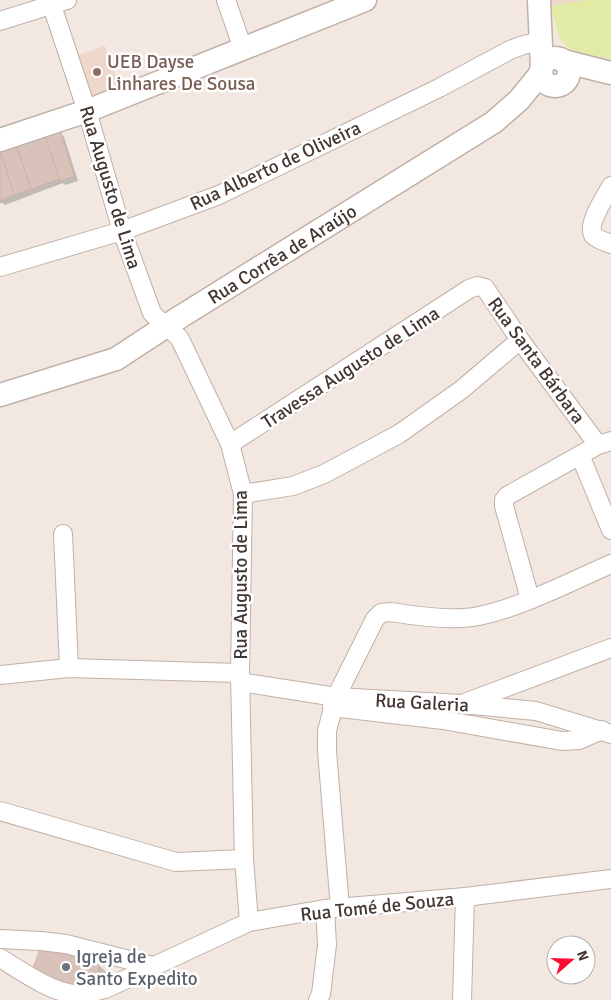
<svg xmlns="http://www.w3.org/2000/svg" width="611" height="1000" font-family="Signika,sans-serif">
<rect width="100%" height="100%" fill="#f2e8e1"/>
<g fill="#edd8ca">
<polygon points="550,0 586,0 556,5 551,7"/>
<polygon points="105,46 119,88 90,99 75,56"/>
</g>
<path fill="#e1eba6" d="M 586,0 L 611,0 L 611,59 C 566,49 562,55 551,7 L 556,5 Z"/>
<g fill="#0003">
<polygon points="60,132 64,137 78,181 65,185 63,183 5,205 3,203 0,203 0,152"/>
<polygon points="99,965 106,972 103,991 90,994"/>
</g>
<g fill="#d8c2b9" stroke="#d0b4a9">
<polygon points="60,130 74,176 60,181 45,136"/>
<polygon points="45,136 59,179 31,189 16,145"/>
<polygon points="16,145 31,189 14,195 0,150"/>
<polygon points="0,150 14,195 0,200"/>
<polygon points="41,947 84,956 99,964 96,984 82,988 70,986 32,970"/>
</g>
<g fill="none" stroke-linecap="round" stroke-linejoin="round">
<defs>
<g id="minor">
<path d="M 50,0 L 87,111 L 122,231 L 152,313 C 160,323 171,328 180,339 L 230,444 L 243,494 L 240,673 L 244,859 L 249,922"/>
<polyline points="226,0 243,49"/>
<polyline points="0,21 67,0"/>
<path d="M 611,186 C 606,196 587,223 593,235 C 596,239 606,242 611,244"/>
<polyline points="0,267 122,231 219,195 439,88 510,50 523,45 541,41"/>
<polyline points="230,444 469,289 477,286 485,288 520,340 598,445"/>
<polyline points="580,455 611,530"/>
<polyline points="243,494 293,486 324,474 399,434 461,390 520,340"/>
<polyline points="63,534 69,668"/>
<polyline points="530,599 504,506 504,500 507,496 598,445 611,441"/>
<polyline points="0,675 69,668 240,673"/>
<polyline points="240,682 336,697 462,704 536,711 611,734"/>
<polyline points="467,702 611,648"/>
<polyline points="332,707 443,720 562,741 579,740 602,730"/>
<polyline points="0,811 176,862 244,859"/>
<path d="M 340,908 L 327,751 L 327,731 L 336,697 L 375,619 L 381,613 L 391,612 C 415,616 455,621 479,616 C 522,607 570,582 611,564"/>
<polyline points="0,939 41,941 66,944 153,966"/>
<path d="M 0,958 C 20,970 50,992 74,994 C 85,995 95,991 105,989 L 249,922 L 325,909 L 465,897 L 611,879"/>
<polyline points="318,1000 321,994 327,945 325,909"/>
<polyline points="462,1000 465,897"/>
</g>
<g id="tertiary">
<polyline points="539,0 542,69"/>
<circle cx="555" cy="72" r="14"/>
<polyline points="563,61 611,73"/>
<polyline points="0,140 87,111 365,0"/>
<path id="s1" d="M 0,395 L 116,359 L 180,317 L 494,122 L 519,100 L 541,73"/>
</g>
</defs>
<use href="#minor" stroke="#c1b0a6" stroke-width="20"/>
<use href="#tertiary" stroke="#c1b0a6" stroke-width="25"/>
<use href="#minor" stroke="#fff" stroke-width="18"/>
<use href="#tertiary" stroke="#fff" stroke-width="22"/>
</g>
<circle fill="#8d6e63" stroke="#fff" stroke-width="2" cx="97" cy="72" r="5"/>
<circle fill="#6b7280" stroke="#fff" stroke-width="2" cx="66" cy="967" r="5"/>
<g text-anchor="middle" stroke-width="5" stroke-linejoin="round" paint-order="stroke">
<g font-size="19" fill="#785e54" stroke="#fff" text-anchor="start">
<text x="107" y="68">UEB Dayse<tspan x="107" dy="22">Linhares De Sousa</tspan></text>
</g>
<g font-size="19" fill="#443732" stroke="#fff">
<text transform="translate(275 165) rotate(-25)" y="7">Rua Alberto de Oliveira</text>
<text transform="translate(111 187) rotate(73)" y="7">Rua Augusto de Lima</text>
<text dy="7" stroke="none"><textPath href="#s1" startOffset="318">Rua Corrêa de Araújo</textPath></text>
<text transform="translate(537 360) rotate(54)" y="7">Rua Santa Bárbara</text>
<text transform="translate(350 367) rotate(-33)" y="7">Travessa Augusto de Lima</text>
<text transform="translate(240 575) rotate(-90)" y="7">Rua Augusto de Lima</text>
<text transform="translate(422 702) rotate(3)" y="7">Rua Galeria</text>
<text transform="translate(377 906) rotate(-6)" y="7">Rua Tomé de Souza</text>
</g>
<g font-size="19" fill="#5b616d" stroke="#fff" text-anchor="start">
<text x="76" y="963">Igreja de<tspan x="76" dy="22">Santo Expedito</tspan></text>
</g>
</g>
<g transform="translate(571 960) rotate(70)"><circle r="24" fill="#ffffff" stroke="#b4afad"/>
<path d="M0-4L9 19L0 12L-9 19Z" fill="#ff0c33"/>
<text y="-8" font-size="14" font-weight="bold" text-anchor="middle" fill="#443732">N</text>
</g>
</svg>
